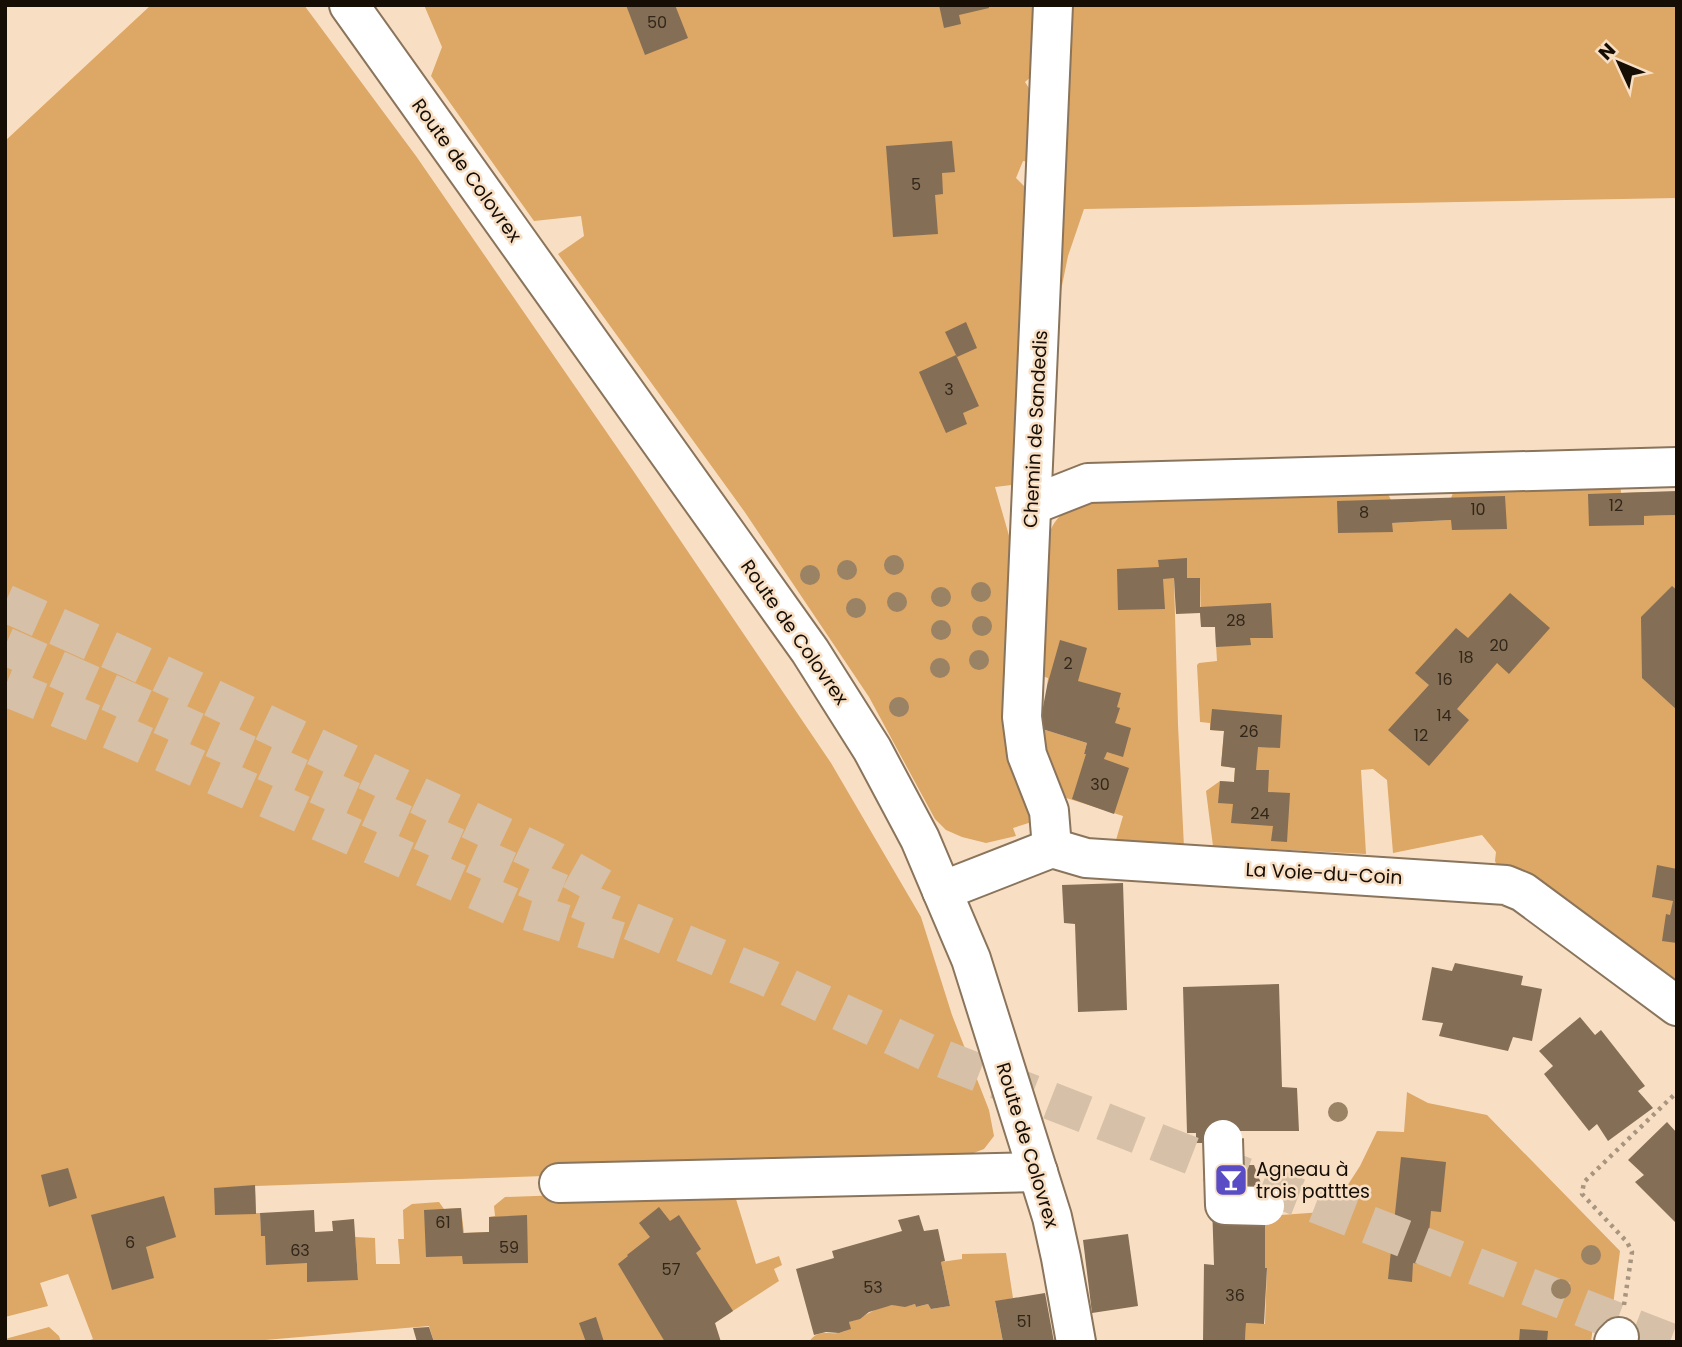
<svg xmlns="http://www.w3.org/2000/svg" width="1682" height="1347" font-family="Poppins,sans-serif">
<rect width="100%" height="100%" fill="#f8dfc4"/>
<g fill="#dda765">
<polygon points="151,5 304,5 416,156 632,469 831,763 921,917 952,1015 989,1110 994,1136 984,1149 950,1162 255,1186 256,1213 260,1213 261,1236 265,1236 307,1263 308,1282 358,1279 355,1237 375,1238 376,1264 400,1264 398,1239 404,1239 403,1210 412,1204 439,1202 444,1209 461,1208 464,1233 489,1232 489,1217 495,1216 494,1206 505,1197 562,1195 735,1196 756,1264 779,1256 782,1265 774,1269 779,1281 685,1342 434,1342 429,1326 265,1340 265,1342 85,1342 93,1339 68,1274 40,1283 48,1306 5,1317 5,141"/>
<polygon points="424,5 1042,5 1039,70 1025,82 1038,102 1035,163 1023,161 1016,178 1033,195 1021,484 995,487 1016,560 1038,820 1013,828 1016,836 986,843 962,837 946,830 935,819 869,697 744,511 558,254 584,236 581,216 534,221 431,76 442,47"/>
<polygon points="1067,5 1677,5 1677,198 1084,209 1068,256 1054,325"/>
<path d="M 1620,477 L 1621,493 L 1644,492 L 1644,516 L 1677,515 L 1677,987 L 1545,884 L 1522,869 L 1498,868 L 1495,861 L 1496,852 L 1482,835 L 1393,853 L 1387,780 L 1373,769 L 1361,770 L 1366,854 L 1213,846 L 1206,791 L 1220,781 L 1234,782 L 1235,768 L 1221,766 L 1224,731 L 1210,730 L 1210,723 L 1200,722 L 1197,665 L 1199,663 L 1217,661 L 1215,627 L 1201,627 L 1200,578 L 1174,579 L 1178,725 L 1184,847 L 1116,840 L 1123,816 L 1060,796 L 1039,728 L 1087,743 L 1084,754 L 1086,753 L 1104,759 L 1119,708 L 1047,686 L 1048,678 L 1032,673 L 1035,582 L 1049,571 C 1049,559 1047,543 1050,532 C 1057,510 1083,501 1102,492 L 1383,484 L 1391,500 L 1393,523 L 1451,520 L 1451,498 L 1457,483 Z"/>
<polygon points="1407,1092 1428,1103 1487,1115 1620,1251 1611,1321 1594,1319 1591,1342 1245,1342 1246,1323 1265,1324 1267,1268 1265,1268 1265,1216 1323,1212 1340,1197 1360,1166 1377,1131 1404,1132"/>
<path d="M 1006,1253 L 1013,1298 L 995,1302 L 1003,1342 L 809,1342 C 817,1330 825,1334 838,1333 C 840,1333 848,1330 850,1329 L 849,1322 C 864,1318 876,1306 892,1305 C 903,1305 902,1308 915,1304 L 916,1307 L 928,1304 L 931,1309 L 950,1306 L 941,1262 L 962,1259 L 962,1254 Z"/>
<polygon points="49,1327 59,1336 61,1342 5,1342 5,1339"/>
</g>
<g fill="#846e55">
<polygon points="626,5 675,5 688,38 645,55"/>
<polygon points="939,5 988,5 989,8 959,15 961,24 944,28"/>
<polygon points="952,141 955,172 942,173 943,194 935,195 938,234 893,237 886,146"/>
<polygon points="966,322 977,348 957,357 945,332"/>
<polygon points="956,355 979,406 963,413 967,424 946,433 919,372"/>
<polygon points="1677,491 1677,515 1644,516 1644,525 1589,526 1588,494"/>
<polygon points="1505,496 1507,529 1452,530 1451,520 1392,523 1393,532 1338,533 1337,501"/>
<polygon points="1187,558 1187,578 1200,578 1200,607 1271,603 1273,638 1250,638 1251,645 1216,647 1215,627 1201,627 1200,613 1176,614 1174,578 1163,579 1165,609 1118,610 1117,569 1159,567 1158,560"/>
<polygon points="1672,586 1677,590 1677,710 1642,678 1641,617"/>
<polygon points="1510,593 1550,628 1509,674 1497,663 1457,709 1469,720 1429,766 1388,730 1429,685 1415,673 1456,628 1468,638"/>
<polygon points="1060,640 1087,648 1078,681 1121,693 1117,707 1120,708 1115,723 1131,728 1123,757 1107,752 1104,759 1129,768 1114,814 1072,799 1086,754 1084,754 1087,743 1039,728 1047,686"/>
<polygon points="1212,709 1282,715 1280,748 1258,747 1256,770 1269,770 1268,792 1290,793 1287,842 1271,841 1273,826 1231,823 1233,804 1218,803 1220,781 1234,782 1235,768 1221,766 1224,731 1210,730"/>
<polygon points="1657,865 1677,869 1677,943 1662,941 1666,914 1670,915 1673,901 1652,897"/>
<polygon points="1123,883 1127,1010 1078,1012 1075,924 1064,923 1062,885"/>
<polygon points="1455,963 1523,976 1521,985 1542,989 1532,1041 1513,1037 1508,1051 1439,1036 1443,1023 1422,1020 1432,967 1452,971"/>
<polygon points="1279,984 1282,1087 1297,1088 1299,1131 1236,1131 1237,1165 1254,1165 1265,1194 1265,1268 1267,1268 1264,1324 1246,1323 1245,1342 1203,1342 1204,1264 1214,1265 1210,1143 1196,1143 1196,1133 1187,1133 1183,987"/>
<polygon points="1580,1017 1595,1035 1601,1030 1645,1086 1638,1091 1653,1108 1608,1141 1597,1124 1589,1131 1544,1074 1553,1066 1539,1051"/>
<polygon points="1667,1122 1677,1133 1677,1224 1635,1182 1644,1175 1628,1160"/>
<polygon points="1401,1157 1446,1162 1441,1212 1431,1211 1426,1265 1413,1263 1412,1282 1388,1279"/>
<polygon points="68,1168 77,1198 49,1207 41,1175"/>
<polygon points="255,1185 256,1214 215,1215 214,1188"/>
<polygon points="164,1196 176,1237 146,1247 154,1278 112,1290 91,1215"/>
<polygon points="659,1207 670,1221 679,1215 701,1249 696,1253 733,1311 715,1323 721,1342 665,1342 618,1264 628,1256 627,1255 650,1237 639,1223"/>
<polygon points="461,1208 463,1233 489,1232 489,1217 527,1215 528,1263 463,1264 462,1256 426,1257 424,1210"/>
<polygon points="314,1210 315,1232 333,1231 332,1221 354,1219 358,1280 307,1282 307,1263 266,1265 265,1236 261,1236 260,1213"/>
<polygon points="919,1215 924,1231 938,1229 945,1261 941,1262 950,1306 931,1309 928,1304 916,1307 915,1304 905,1307 892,1305 869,1312 860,1319 849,1322 851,1329 839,1333 826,1332 814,1335 796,1269 834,1258 832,1251 902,1231 898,1220"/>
<polygon points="1128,1234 1138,1306 1092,1313 1083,1240"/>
<polygon points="1045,1293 1054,1342 1003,1342 995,1301"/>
<polygon points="596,1317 604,1342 586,1342 579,1323"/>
<polygon points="429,1327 434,1342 417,1342 413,1328"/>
<polygon points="1520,1329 1548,1331 1547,1342 1519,1342"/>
</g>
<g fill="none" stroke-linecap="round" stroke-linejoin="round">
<g stroke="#d6c0a7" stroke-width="38" stroke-dasharray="38 19" stroke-linecap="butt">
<polyline points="5,603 130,659 548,857 602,887"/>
<polyline points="5,646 533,881 766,977 933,1055 1670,1342"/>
<polyline points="5,687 106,728 513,907 627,943"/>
</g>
<defs>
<g id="minor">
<polyline points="349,5 810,651 872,749 920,839 942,891 971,959 1052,1217 1061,1258 1076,1342"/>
<polyline points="1032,505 1088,483 1677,467"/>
<polyline points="1052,848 1049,811 1027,755 1022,717 1053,5"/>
<polyline points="942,891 1052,848 1086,858 1506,885 1523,892 1677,1006"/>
<polyline points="559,1183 1038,1172"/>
<polyline points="1614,1342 1619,1337"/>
</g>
</defs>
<use href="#minor" stroke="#8a745b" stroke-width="42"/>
<polyline stroke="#a89580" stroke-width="4.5" stroke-dasharray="3.5 5" stroke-linecap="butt" points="1624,1305 1632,1252 1627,1242 1582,1194 1584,1182 1677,1092"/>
<use href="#minor" stroke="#fff" stroke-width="38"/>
<defs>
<polyline id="minor-bridge" points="1223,1139 1225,1205 1265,1206"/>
</defs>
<use href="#minor-bridge" stroke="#8a745b" stroke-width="42" stroke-linecap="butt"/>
<use href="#minor-bridge" stroke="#fff" stroke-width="38"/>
</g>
<g fill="#9a8265">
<circle cx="894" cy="565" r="10"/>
<circle cx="847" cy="570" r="10"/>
<circle cx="810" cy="575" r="10"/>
<circle cx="981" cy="592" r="10"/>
<circle cx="941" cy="597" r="10"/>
<circle cx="897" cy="602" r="10"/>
<circle cx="856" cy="608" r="10"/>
<circle cx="982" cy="626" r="10"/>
<circle cx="941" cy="630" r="10"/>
<circle cx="979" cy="660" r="10"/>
<circle cx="940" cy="668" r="10"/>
<circle cx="899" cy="707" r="10"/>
<circle cx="1338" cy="1112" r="10"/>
<circle cx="1591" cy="1255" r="10"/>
<circle cx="1561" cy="1289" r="10"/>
</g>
<defs>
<symbol id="bar-square" viewBox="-11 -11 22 22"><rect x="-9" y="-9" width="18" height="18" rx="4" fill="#594cc4" stroke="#f8dfc4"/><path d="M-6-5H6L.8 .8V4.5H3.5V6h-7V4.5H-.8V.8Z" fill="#fff"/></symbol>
</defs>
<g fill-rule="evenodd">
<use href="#bar-square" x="1212" y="1161" width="38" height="38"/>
</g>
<g text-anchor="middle" stroke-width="5" stroke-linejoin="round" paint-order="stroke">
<g font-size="16" fill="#322619">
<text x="657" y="28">50</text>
<text x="916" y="190">5</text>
<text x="949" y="395">3</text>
<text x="1616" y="511">12</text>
<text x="1478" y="515">10</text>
<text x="1364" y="518">8</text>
<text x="1236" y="626">28</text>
<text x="1499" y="651">20</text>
<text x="1466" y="663">18</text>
<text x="1068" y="669">2</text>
<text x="1445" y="685">16</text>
<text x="1444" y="721">14</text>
<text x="1249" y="737">26</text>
<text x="1421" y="741">12</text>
<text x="1100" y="790">30</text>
<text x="1260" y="819">24</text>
<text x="443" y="1228">61</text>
<text x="130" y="1248">6</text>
<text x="509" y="1253">59</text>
<text x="300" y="1256">63</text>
<text x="671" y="1275">57</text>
<text x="873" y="1293">53</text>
<text x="1235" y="1301">36</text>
<text x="1024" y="1327">51</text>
</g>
<g font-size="19" fill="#160e05" stroke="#f8dfc4">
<text transform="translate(467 170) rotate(54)" y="7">Route de Colovrex</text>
<text transform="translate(1035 429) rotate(-87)" y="7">Chemin de Sandedis</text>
<text transform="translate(795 632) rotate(55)" y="7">Route de Colovrex</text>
<text transform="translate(1324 873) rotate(3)" y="7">La Voie-du-Coin</text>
<text transform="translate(1028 1145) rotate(73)" y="7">Route de Colovrex</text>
</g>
<g font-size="19" fill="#160e05" stroke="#f8dfc4" text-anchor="start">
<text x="1256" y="1176">Agneau à<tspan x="1256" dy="22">trois patttes</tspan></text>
</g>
</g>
<rect width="1682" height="1347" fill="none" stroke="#160e05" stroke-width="14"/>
<g transform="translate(1619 63) rotate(314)" stroke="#f8dfc4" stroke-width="5" paint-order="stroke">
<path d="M0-5L12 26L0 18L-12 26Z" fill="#160e05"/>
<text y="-10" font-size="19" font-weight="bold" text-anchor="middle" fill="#160e05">N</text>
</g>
</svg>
